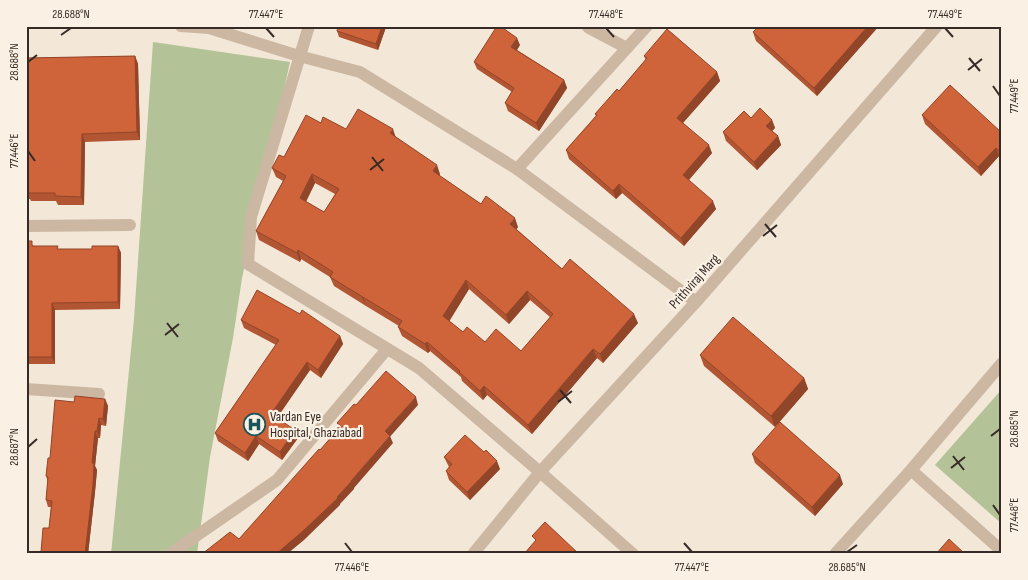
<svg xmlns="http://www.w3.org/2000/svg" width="1028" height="580" font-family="'Sofia Sans Condensed',sans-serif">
<rect width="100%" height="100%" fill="#f3e7d8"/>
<g fill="#b3c397">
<polygon points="153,42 290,62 242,278 233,338 210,457 197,554 111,554 134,319"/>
<polygon points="1002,389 1002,524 935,465"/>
</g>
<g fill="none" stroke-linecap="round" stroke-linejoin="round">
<g stroke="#ccb7a3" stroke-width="12">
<polyline points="181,26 209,28 299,56 360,72 517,169 696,302"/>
<polyline points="309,26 251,217 248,264 419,368 540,472 633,554"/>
<polyline points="587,26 589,28 627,48"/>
<polyline points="517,169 647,26"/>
<polyline points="26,226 130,225"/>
<polyline points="26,389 99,394"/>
<polyline points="911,470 1002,551"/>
<polyline points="170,554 277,480 387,349"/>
<polyline points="473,554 540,472 696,302 937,26"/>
<polyline points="835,554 911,470 1002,363"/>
</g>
</g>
<g fill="#b25532" fill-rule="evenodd">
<polygon points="759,26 879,26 817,96 756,41 753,32"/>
<polygon points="386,27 378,50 339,37 337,31"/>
<polygon points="520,45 517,50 564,80 567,88 539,131 508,111 505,103 512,92 477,69 474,62"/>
<polygon points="135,56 138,64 140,140 85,142 84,205 58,205 56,201 31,201 30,199 26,199 26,58"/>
<polygon points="644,56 717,72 720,81 683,123 712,153 689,180 716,209 684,246 622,193 616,199 569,159 566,150 596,116 595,114 619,91 646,60"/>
<polygon points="922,115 1002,133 1002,159 999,156 981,176 925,124"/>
<polygon points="751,118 772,120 775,128 772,131 778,136 781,145 757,170 726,141 723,132"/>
<path d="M 321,123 L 346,129 L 396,137 L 440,174 L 439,176 L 481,204 L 518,227 L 516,229 L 562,269 L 638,323 L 603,363 L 597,358 L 532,434 L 487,395 L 483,400 L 462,381 L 461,377 L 430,351 L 428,353 L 402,336 L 398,327 L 399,326 L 366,306 L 334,286 L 330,277 L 301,259 L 300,262 L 259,240 L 256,231 L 283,181 L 276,177 L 272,168 ZM 315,183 L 335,194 L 324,212 L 306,202 ZM 469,289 L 509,324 L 530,300 L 550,317 L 521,351 L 485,342 L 463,332 L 449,321 Z"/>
<polygon points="26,241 34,246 58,249 92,249 118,246 121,253 120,309 55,310 55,364 26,364"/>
<polygon points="241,320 340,336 343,344 321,378 310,370 277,418 298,438 282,460 259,444 248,461 218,441 215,433 276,345 244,328"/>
<polygon points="700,355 804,378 808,389 775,427 704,366"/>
<polygon points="105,399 108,406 106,426 101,425 100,438 98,438 95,466 97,470 95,492 88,554 41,554 41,552 49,528 51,507 48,507 46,500 48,482 46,476 50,458"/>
<polygon points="752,454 843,484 815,516 755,463"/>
<polygon points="444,457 500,469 470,500 449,480 446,471 449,467"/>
</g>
<g fill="#914529">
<polygon points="382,26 386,26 386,27 378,50 376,44"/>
<polygon points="868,26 879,26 817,96 814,88"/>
<polygon points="517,38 520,45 514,54 511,47"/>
<polygon points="135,56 138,64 140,140 137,132"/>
<polygon points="717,72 720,81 680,126 677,118"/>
<polygon points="564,80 567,88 539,131 536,123"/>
<polygon points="772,120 775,128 769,134 766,126"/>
<polygon points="393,129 396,138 390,133"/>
<polygon points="82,134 85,142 84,205 81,197"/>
<polygon points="778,136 781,145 757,170 754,162"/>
<polygon points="709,145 712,153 686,183 683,175"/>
<polygon points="996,148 999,156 981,176 978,167"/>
<polygon points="437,165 440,174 436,180 433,171"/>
<polygon points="312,174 315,183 303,207 300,198"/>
<polygon points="619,184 622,193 616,199 613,191"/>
<polygon points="713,201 716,209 684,246 681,238"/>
<polygon points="515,218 518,227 514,233 510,224"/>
<polygon points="118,246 121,253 120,309 118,302"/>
<polygon points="298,250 301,259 300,262 297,253"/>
<polygon points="466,280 469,289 447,325 443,316"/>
<polygon points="527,291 530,300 509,324 506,315"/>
<polygon points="363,296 366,306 362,297"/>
<polygon points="52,303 55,310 55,364 52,357"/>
<polygon points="634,314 638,323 603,363 600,354"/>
<polygon points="340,336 343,344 321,378 318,370"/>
<polygon points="427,342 430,351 428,353 425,344"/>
<polygon points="593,349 597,358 532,434 528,425"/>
<polygon points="307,362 310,370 274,422 271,414"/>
<polygon points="804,378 808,389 775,427 771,416"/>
<polygon points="484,386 487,395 483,400 480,391"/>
<polygon points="416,397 418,405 388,439 385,431"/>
<polygon points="105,399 108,406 106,426 103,419"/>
<polygon points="99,418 101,425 100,438 97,431"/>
<polygon points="295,430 298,438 282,460 280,452"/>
<polygon points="95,431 98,438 95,466 97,470 95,492 88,554 85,554"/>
<polygon points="256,436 259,444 248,461 245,453"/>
<polygon points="390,436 393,443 354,488 354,489 340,504 340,505 304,540 287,554 276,554 337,497"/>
<polygon points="497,461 500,469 470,500 467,492"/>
<polygon points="840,475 843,484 815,516 812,507"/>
</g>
<g fill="#cf633a" stroke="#914529" fill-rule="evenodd">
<polygon points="338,26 382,26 376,44 337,31"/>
<polygon points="497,26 500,26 517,38 511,47 564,80 536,123 505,103 514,88 474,62"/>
<polygon points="759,26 868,26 814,88 753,32"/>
<polygon points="667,29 717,72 677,118 709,145 683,175 713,201 681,238 619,184 613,191 566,150 597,115 595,114 617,89 619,91 647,58 644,56"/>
<polygon points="135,56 137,132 82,134 81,197 55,196 55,193 28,193 28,191 26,191 26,58"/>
<polygon points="950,85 1002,133 1002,153 996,148 978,167 922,115"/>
<polygon points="760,108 772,120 766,126 778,136 754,162 723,132 744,111 751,118"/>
<path d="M 358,109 L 393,129 L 390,133 L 437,165 L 433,171 L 481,204 L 486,196 L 515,218 L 510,224 L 562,269 L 570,259 L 634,314 L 600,354 L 593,349 L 528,425 L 484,386 L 480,391 L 459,372 L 460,371 L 427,342 L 425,344 L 398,327 L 402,321 L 330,277 L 333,272 L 298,250 L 297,253 L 256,231 L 286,176 L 272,168 L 279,155 L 284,157 L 306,115 L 321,123 L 323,117 L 346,129 ZM 312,174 L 339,189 L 324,212 L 300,198 ZM 466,280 L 506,315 L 527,291 L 553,314 L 521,351 L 496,329 L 485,342 L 467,327 L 463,332 L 443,316 Z"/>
<polygon points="26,241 32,241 32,246 58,246 57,249 92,249 92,246 118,246 118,302 52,303 52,357 26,357"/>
<polygon points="257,290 300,314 302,310 340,336 318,370 307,362 271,414 295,430 280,452 256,436 245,453 215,433 279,340 241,320"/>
<polygon points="733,317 804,378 771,416 700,355"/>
<polygon points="386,371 416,397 385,431 390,436 351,481 352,481 337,497 338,498 302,532 276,554 202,554 230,532 239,539 319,449 320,450 341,426 337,423 354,404 356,405"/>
<polygon points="75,396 105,399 103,419 99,418 97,431 95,431 92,463 94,463 93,485 85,554 46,554 46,553 41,552 43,528 49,528 52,501 46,500 48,477 46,476 48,458 50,458 55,400 74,402"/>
<polygon points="780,422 840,475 812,507 752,454"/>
<polygon points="465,435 484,452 486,450 497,461 467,492 446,471 452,464 444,457"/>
<polygon points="545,522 579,554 524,554 536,540 532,536"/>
<polygon points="949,539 965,554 936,554"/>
</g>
<path fill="none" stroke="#362b26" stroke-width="2" d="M 266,28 L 274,37M 606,28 L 614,37M 945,28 L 953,37M 61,35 L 71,28M 969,58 L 980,71M 28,62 L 37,55M 968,70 L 982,59M 993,86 L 1000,96M 28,151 L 35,161M 372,157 L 383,171M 370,170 L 384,159M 765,224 L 776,237M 763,236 L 777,225M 167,323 L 178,337M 165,335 L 179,324M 560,390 L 571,403M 558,402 L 572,391M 991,436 L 1000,429M 28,447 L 37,439M 953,456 L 964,470M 951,468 L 965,457M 993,505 L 1000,515M 345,543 L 352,552M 684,543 L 692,552M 847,552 L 857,545"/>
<defs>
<symbol id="hospital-ring" viewBox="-11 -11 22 22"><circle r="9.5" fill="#faf1e4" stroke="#18545a" stroke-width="1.5"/><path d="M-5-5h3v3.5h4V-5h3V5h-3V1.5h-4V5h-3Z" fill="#18545a"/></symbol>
</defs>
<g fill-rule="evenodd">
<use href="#hospital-ring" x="242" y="412" width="25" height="25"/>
</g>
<g text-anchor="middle" stroke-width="4.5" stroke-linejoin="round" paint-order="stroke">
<g font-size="14" fill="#362b26" stroke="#faf1e4">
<text transform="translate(694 281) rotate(-48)" y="5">Prithviraj Marg</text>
</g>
<g font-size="14" fill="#362b26" stroke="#faf1e4" text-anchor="start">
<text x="270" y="421">Vardan Eye<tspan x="270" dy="16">Hospital, Ghaziabad</tspan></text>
</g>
</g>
<rect width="1028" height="580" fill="none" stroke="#faf1e4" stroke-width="55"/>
<rect x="28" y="28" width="972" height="524" fill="none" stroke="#362b26" stroke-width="2"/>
<g font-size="12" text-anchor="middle" fill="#362b26">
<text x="71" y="18">28.688°N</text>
<text x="266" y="18">77.447°E</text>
<text x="606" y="18">77.448°E</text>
<text x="945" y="18">77.449°E</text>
<text transform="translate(14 62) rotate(-90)" y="4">28.688°N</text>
<text transform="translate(1014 96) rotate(-90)" y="4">77.449°E</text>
<text transform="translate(14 151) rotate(-90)" y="4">77.446°E</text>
<text transform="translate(1014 429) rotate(-90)" y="4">28.685°N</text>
<text transform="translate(14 447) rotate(-90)" y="4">28.687°N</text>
<text transform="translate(1014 515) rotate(-90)" y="4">77.448°E</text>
<text x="352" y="571">77.446°E</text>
<text x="692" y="571">77.447°E</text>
<text x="847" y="571">28.685°N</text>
</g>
</svg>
